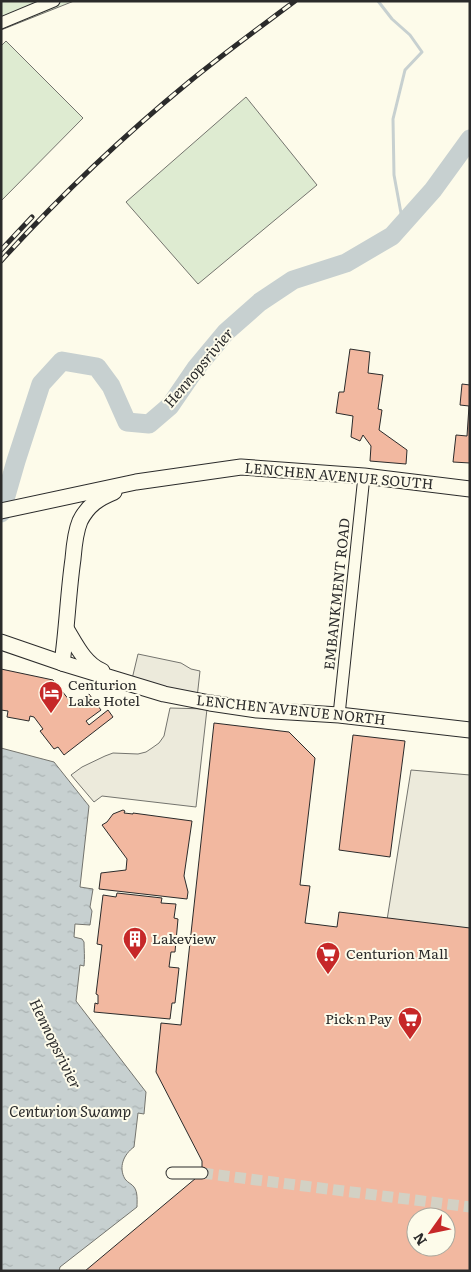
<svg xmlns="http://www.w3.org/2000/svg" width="471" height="1272" font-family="Literata,serif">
<defs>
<pattern id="water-ripples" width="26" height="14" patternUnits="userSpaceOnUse" patternTransform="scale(1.25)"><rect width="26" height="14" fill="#c7d0d0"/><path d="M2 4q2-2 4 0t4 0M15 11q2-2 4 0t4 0" fill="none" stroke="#abb3b3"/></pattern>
</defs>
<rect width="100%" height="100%" fill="#fdfbea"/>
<g fill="#deebd1" stroke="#74746e">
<polygon points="1,1 74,1 1,30"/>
<polygon points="6,41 83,118 1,201 1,46"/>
<polygon points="246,97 317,185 198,284 126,202"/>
</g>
<g fill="#eceadb" stroke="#74746e">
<polygon points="138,654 181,663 191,669 200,671 197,698 130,683 133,675"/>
<polygon points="170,708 207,709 196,807 102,796 94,802 71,775 82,767 105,756 113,753 138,754 146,752 152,748 159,743 164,736"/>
<polygon points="411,770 470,775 470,930 387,920"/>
</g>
<path fill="url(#water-ripples)" stroke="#74746e" d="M 1,748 L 54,762 L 89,806 L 80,887 L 93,889 L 90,907 L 92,911 L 90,925 L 75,924 L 74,937 L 82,939 L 84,942 C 84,950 85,957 84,966 L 80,965 L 76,1001 L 146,1092 L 144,1114 L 138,1113 L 134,1147 C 124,1154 118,1167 125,1179 C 128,1183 132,1184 134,1187 C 138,1192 137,1201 137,1207 L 60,1267 L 59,1271 L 1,1271 Z"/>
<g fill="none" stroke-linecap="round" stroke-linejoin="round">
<polyline stroke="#c7d0d0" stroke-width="3" points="378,1 392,19 410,35 422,52 405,70 393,119 394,175 403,224"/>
<polyline stroke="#c7d0d0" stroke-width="19" points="1,513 16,461 41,384 62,361 97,367 111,386 127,422 149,424 170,406 196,368 226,332 260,302 293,280 346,263 392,236 433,190 470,139"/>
</g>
<g fill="#f2b8a0" stroke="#2b2b2b" fill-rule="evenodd">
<polygon points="350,349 370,352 368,373 383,375 378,409 382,410 379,430 407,450 406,464 370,461 371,446 363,435 360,441 351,437 353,416 336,413 339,392 344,392"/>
<polygon points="462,384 470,385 470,463 453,462 456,435 467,436 469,406 460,405"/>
<polygon points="1,669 53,680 74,706 89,694 101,710 86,721 89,725 108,710 113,717 64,755 58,747 54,749 40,731 43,729 34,717 30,716 29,721 7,717 8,711 1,710"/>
<path d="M 214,723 L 289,732 L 315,758 L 300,885 L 310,886 L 305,923 L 337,927 L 339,912 L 470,928 L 470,1271 L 85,1271 L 202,1173 L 202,1161 L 156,1072 L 161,1023 L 181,1025 ZM 416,1217 L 446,1217 L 446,1247 L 416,1247 Z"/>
<polygon points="353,735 405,741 390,857 339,850"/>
<polygon points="123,810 125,811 124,813 133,814 133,813 192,821 184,876 188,892 187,899 99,889 101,873 126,870 127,859 102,825 107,822 113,814"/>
<polygon points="117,893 162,898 161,903 176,904 174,918 178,919 175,952 171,952 169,967 179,968 175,1003 172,1003 170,1019 94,1012 95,1003 98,1004 98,995 96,994 102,945 97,944 103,895 116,897"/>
</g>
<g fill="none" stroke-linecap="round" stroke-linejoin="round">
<polyline stroke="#d3d1c4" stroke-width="11" stroke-dasharray="11 5.5" stroke-linecap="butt" points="202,1173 470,1207"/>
<defs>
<g id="minor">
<polyline points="1,23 54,1"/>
<polyline points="339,715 364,476"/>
<polyline points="172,1173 202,1173"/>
</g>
<g id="major">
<polyline points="1,511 136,482 241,467 364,476 470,489"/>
<path d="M 67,630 C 76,645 85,664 102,671"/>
<polyline points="1,642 62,663 164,694 210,703 257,710 339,715 470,730"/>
<path d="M 62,663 C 67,629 68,594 73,559 C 74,547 75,533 80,521 C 88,505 99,498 114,492"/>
</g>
</defs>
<use href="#minor" stroke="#2b2b2b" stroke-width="13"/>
<use href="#major" stroke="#2b2b2b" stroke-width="17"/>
<use href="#minor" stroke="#fdfbea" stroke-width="11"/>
<use href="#major" stroke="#fdfbea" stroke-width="15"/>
<defs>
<g id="rail">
<polyline points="1,250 32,217"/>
<path d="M 1,261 C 59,197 122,137 189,82 C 223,54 259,28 295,1"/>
</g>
</defs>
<use href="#rail" stroke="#2b2b2b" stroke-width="5"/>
<use href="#rail" stroke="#fdfbea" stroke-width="3" stroke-dasharray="9" stroke-linecap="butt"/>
</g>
<defs>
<symbol id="hotel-pin" viewBox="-11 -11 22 30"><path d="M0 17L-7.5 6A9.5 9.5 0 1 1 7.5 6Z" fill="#c62828" stroke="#fdfbea"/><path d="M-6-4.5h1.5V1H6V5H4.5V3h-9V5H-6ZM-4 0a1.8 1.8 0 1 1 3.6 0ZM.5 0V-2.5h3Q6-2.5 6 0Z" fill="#fff"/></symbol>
<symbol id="building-pin" viewBox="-11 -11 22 30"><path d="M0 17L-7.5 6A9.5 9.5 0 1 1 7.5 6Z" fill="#c62828" stroke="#fdfbea"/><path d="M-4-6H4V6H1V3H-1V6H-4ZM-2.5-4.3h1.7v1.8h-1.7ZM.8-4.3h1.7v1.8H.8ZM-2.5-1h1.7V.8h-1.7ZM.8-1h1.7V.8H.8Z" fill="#fff"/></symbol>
<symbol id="supermarket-pin" viewBox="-11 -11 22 30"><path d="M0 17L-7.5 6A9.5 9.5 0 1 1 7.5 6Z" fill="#c62828" stroke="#fdfbea"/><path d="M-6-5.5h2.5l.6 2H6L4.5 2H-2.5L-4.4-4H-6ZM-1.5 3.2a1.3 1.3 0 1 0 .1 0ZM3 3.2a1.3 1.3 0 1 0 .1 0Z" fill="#fff"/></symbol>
</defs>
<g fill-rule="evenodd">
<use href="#hotel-pin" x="37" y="679" width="28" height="38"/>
<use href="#building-pin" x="121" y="925" width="28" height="38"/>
<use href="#supermarket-pin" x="314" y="940" width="28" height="38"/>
<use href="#supermarket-pin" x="396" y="1005" width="28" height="38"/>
</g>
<g text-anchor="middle" stroke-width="4" stroke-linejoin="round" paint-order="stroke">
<g font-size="14" fill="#2b2b2b" stroke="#fdfbea">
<text transform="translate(339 476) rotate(5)" y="5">LENCHEN AVENUE SOUTH</text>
<text transform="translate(337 594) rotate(-84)" y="5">EMBANKMENT ROAD</text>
<text transform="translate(291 710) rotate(6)" y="5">LENCHEN AVENUE NORTH</text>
</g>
<g font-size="14" fill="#2b2b2b" stroke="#fdfbea" text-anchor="start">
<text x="68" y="690">Centurion<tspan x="68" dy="16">Lake Hotel</tspan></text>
<text x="152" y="944">Lakeview</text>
<text x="346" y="959">Centurion Mall</text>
<text x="392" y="1024" text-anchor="end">Pick n Pay</text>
</g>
<g font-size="15" font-style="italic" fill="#2b2b2b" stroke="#fdfbea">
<text transform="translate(199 368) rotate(-50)" y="5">Hennopsrivier</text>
<text transform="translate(55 1044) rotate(64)" y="5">Hennopsrivier</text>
<text x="70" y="1117">Centurion Swamp</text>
</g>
</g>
<rect width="471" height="1272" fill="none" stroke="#2b2b2b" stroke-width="5"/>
<g transform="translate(431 1232) rotate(237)"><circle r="24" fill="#fdfbea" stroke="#a9a89e"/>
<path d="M0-4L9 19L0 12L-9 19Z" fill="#c62828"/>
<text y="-8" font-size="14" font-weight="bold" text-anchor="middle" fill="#2b2b2b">N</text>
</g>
</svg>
